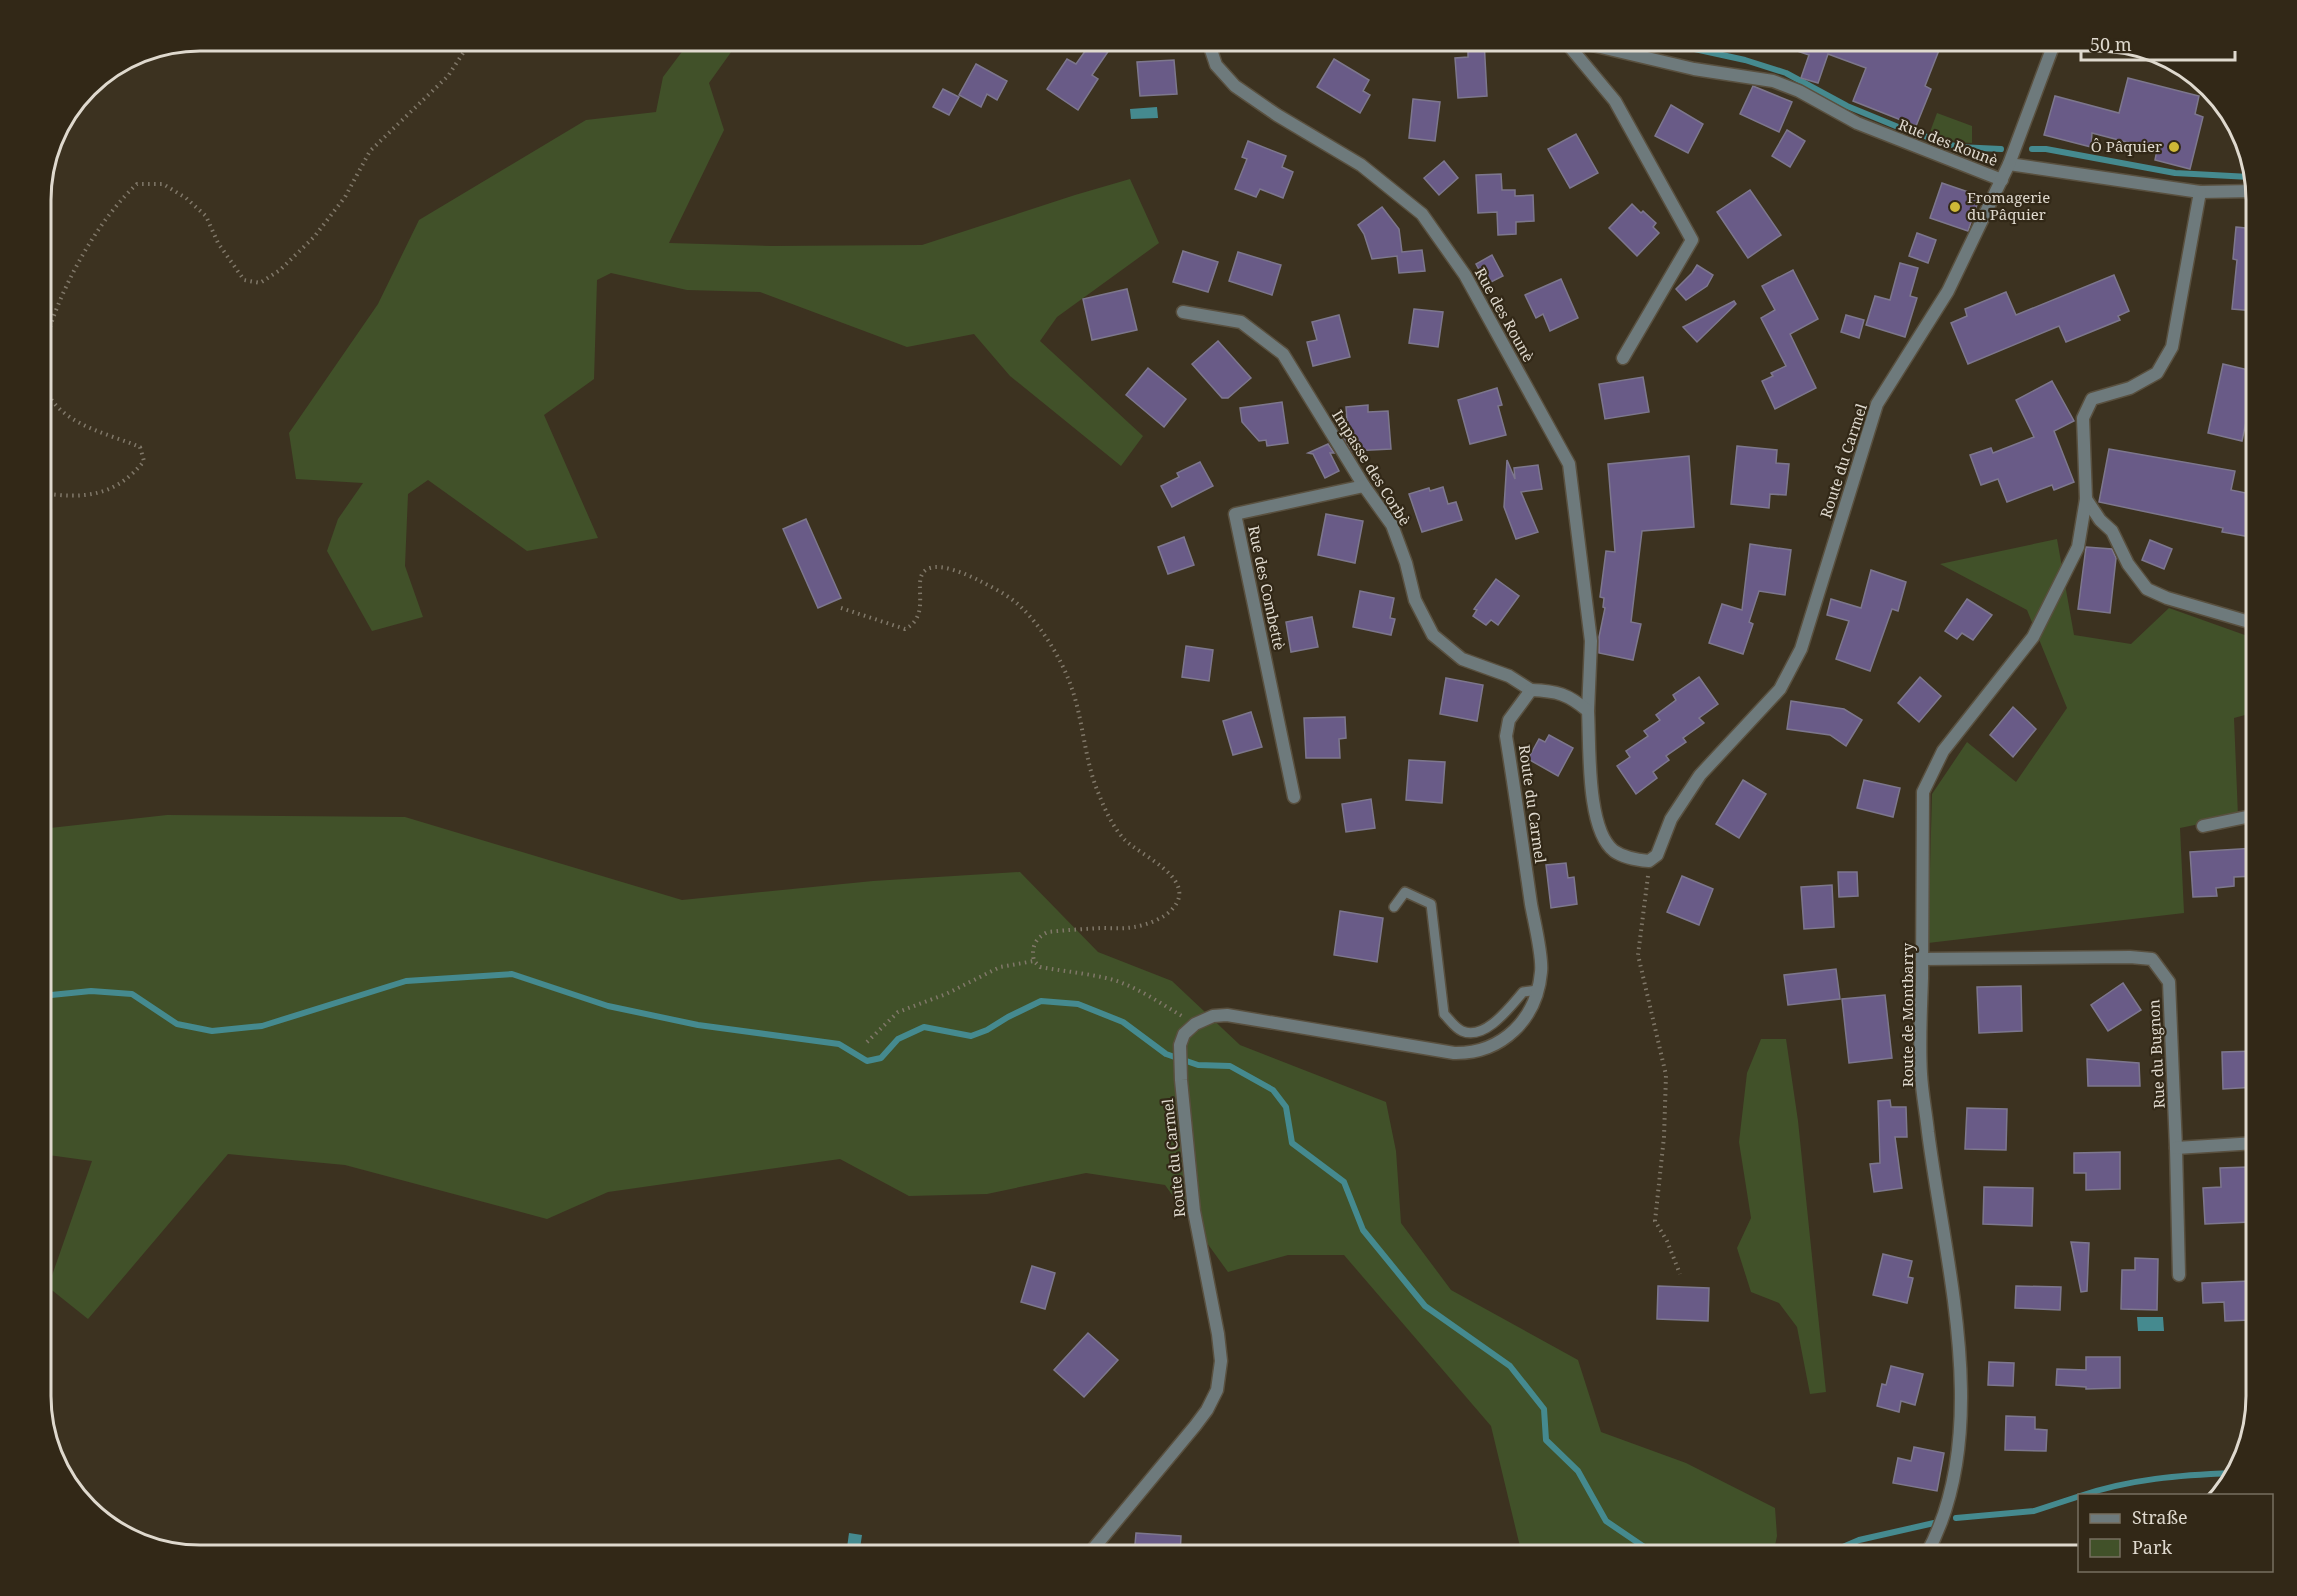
<svg xmlns="http://www.w3.org/2000/svg" width="2297" height="1596" font-family="'Noto Serif',serif">
<rect width="100%" height="100%" fill="#3c3220"/>
<g fill="#415129">
<polygon points="690,41 739,41 709,83 724,130 669,243 772,246 922,245 1075,195 1130,179 1159,243 1057,317 1040,341 1143,436 1121,466 1010,376 974,334 907,347 760,292 687,290 611,273 597,280 594,379 544,415 598,538 527,551 428,480 408,494 405,566 423,617 372,631 327,551 338,519 363,483 296,479 289,433 378,304 419,220 586,120 656,112 663,77"/>
<polygon points="1937,113 1972,126 1972,143 1957,142 1930,132"/>
<polygon points="2057,539 2074,635 2131,644 2169,608 2256,639 2256,712 2234,718 2238,816 2180,828 2184,913 1928,943 1932,794 1967,742 2016,782 2067,708 2027,610 1940,564"/>
<polygon points="167,815 405,817 682,900 873,881 1020,872 1098,952 1172,981 1240,1045 1386,1102 1396,1151 1401,1223 1451,1290 1578,1360 1601,1432 1686,1463 1775,1508 1777,1536 1773,1555 1522,1555 1491,1426 1344,1255 1288,1255 1228,1272 1165,1185 1086,1173 987,1194 909,1196 840,1159 608,1192 547,1219 345,1165 228,1154 88,1319 48,1287 92,1161 41,1154 41,829"/>
<polygon points="1761,1039 1786,1039 1798,1121 1826,1392 1810,1394 1797,1327 1779,1303 1751,1292 1737,1248 1751,1218 1739,1142 1747,1073"/>
</g>
<g fill="#458a8f">
<polygon points="1157,107 1158,118 1131,119 1130,109"/>
<polygon points="2137,1317 2163,1317 2164,1331 2138,1331"/>
<polygon points="849,1533 862,1535 859,1555 846,1555"/>
</g>
<g fill="none" stroke-linecap="round" stroke-linejoin="round">
<g stroke="#458a8f" stroke-width="6">
<polyline points="1658,41 1745,60 1786,73 1847,106 1903,129 1958,147 2001,149"/>
<polyline points="2032,149 2046,149 2175,173 2250,177"/>
<polyline points="41,996 91,991 132,994 177,1024 212,1031 262,1026 406,981 512,974 608,1006 698,1025 839,1044 867,1061 881,1058 898,1039 924,1027 971,1036 987,1030 1008,1017 1041,1001 1078,1004 1123,1022 1166,1054 1198,1065 1230,1066 1273,1090 1286,1107 1292,1143 1344,1182 1363,1230 1425,1306 1510,1366 1544,1409 1546,1440 1578,1471 1606,1521 1656,1555"/>
<path d="M 2080,1496 C 2130,1479 2180,1475 2233,1473"/>
<polyline points="1956,1518 2034,1511 2080,1496"/>
<polyline points="1824,1555 1859,1540 1934,1523"/>
</g>
</g>
<g fill="#695b87" stroke="#7d778d" stroke-width="1.5">
<polygon points="1093,40 1116,40 1092,75 1098,79 1078,110 1047,89 1067,59 1076,64"/>
<polygon points="1468,40 1484,40 1487,96 1458,98 1455,58 1468,57"/>
<polygon points="1774,40 1943,40 1925,86 1931,89 1916,126 1853,101 1866,68 1828,54 1818,83 1801,78 1809,55 1774,43"/>
<polygon points="1334,59 1369,80 1363,91 1370,95 1360,113 1317,87"/>
<polygon points="1174,60 1177,94 1140,96 1137,62"/>
<polygon points="976,64 1007,81 997,100 987,94 981,107 959,95"/>
<polygon points="2128,78 2199,96 2195,114 2203,117 2190,169 2155,160 2157,150 2092,133 2091,147 2044,135 2055,96 2119,113"/>
<polygon points="1753,86 1792,102 1779,132 1740,114"/>
<polygon points="943,89 959,97 949,115 933,107"/>
<polygon points="1413,99 1440,102 1435,141 1409,138"/>
<polygon points="1671,105 1703,124 1688,153 1655,136"/>
<polygon points="1787,130 1805,141 1790,167 1772,156"/>
<polygon points="1576,134 1598,173 1570,188 1548,149"/>
<polygon points="1248,141 1286,156 1282,167 1293,172 1283,198 1260,189 1256,197 1235,189 1247,159 1242,157"/>
<polygon points="1444,161 1458,178 1439,195 1424,178"/>
<polygon points="1501,174 1502,190 1515,190 1515,196 1533,195 1534,221 1516,222 1516,234 1498,235 1497,212 1478,213 1476,175"/>
<polygon points="1942,183 1980,196 1968,231 1930,218"/>
<polygon points="1750,190 1781,235 1748,258 1717,212"/>
<polygon points="1632,204 1641,213 1643,211 1656,223 1653,227 1659,233 1637,256 1609,228"/>
<polygon points="1382,207 1399,229 1402,252 1422,250 1425,271 1399,273 1397,256 1372,259 1364,234 1358,225"/>
<polygon points="2236,227 2256,229 2256,311 2232,309 2237,260 2233,259"/>
<polygon points="1917,233 1936,240 1928,263 1909,256"/>
<polygon points="1183,251 1218,262 1208,292 1173,282"/>
<polygon points="1238,252 1281,265 1272,295 1229,281"/>
<polygon points="1492,255 1503,276 1487,284 1476,264"/>
<polygon points="1900,263 1918,268 1910,296 1917,298 1905,337 1866,325 1875,296 1890,300"/>
<polygon points="1697,265 1713,275 1707,286 1686,300 1676,289 1692,273"/>
<polygon points="1793,270 1818,319 1790,334 1816,388 1775,409 1762,381 1773,376 1771,373 1786,366 1761,318 1775,310 1762,286"/>
<polygon points="2114,275 2129,311 2118,316 2120,320 2066,342 2059,326 1968,364 1951,323 1967,316 1965,309 2006,292 2016,315"/>
<polygon points="1561,279 1578,318 1550,331 1543,314 1536,318 1525,295"/>
<polygon points="1127,289 1137,330 1092,340 1083,299"/>
<polygon points="1734,301 1736,304 1697,342 1683,327"/>
<polygon points="1414,309 1443,312 1438,347 1409,343"/>
<polygon points="1339,315 1350,357 1313,366 1307,342 1317,340 1312,322"/>
<polygon points="1846,315 1864,320 1859,338 1841,332"/>
<polygon points="1218,341 1251,378 1228,398 1222,398 1192,364"/>
<polygon points="2223,364 2253,371 2249,386 2256,387 2256,424 2246,422 2242,441 2208,433"/>
<polygon points="1148,368 1186,399 1164,427 1126,395"/>
<polygon points="1643,377 1649,412 1605,419 1599,384"/>
<polygon points="2052,381 2074,421 2054,431 2074,482 2054,490 2052,485 2007,502 1998,479 1981,485 1970,455 1991,448 1993,453 2034,437 2016,400"/>
<polygon points="1497,388 1502,405 1498,406 1506,435 1470,444 1458,400"/>
<polygon points="1282,402 1288,443 1267,446 1266,440 1259,441 1242,422 1240,408"/>
<polygon points="1368,405 1368,412 1388,411 1391,449 1352,451 1343,437 1348,434 1346,407"/>
<polygon points="1328,444 1334,453 1330,453 1339,471 1325,478 1313,454 1308,453"/>
<polygon points="1737,446 1777,450 1776,463 1789,464 1786,495 1770,494 1769,508 1731,504"/>
<polygon points="2109,449 2235,471 2231,490 2256,495 2256,538 2222,532 2223,528 2099,502"/>
<polygon points="1689,456 1694,527 1642,531 1631,622 1641,624 1633,660 1599,653 1599,637 1605,608 1603,607 1604,598 1600,597 1606,551 1615,552 1608,464"/>
<polygon points="1507,460 1515,479 1514,468 1538,465 1542,489 1521,492 1538,532 1516,539 1504,507"/>
<polygon points="1200,462 1213,486 1172,507 1161,486 1179,477 1177,473"/>
<polygon points="1443,487 1448,504 1456,502 1462,520 1422,532 1409,494 1429,488 1430,491"/>
<polygon points="1326,514 1363,521 1355,563 1318,555"/>
<polygon points="806,519 841,598 818,608 783,529"/>
<polygon points="1184,537 1194,565 1168,574 1158,547"/>
<polygon points="2150,540 2172,549 2164,569 2142,560"/>
<polygon points="1750,544 1791,550 1785,595 1759,591 1749,622 1753,624 1743,654 1709,643 1722,604 1742,610"/>
<polygon points="2086,547 2112,549 2116,558 2110,613 2078,609"/>
<polygon points="1871,570 1906,582 1898,611 1892,609 1870,671 1836,659 1849,621 1827,615 1831,599 1861,608"/>
<polygon points="1496,579 1519,596 1498,625 1491,620 1486,625 1473,616 1477,610 1474,609"/>
<polygon points="1360,591 1394,598 1390,618 1395,619 1391,635 1353,627"/>
<polygon points="1967,599 1992,615 1973,640 1962,633 1957,639 1945,631"/>
<polygon points="1312,617 1318,647 1291,652 1286,622"/>
<polygon points="1186,646 1213,650 1209,681 1182,677"/>
<polygon points="1699,677 1718,704 1699,718 1704,723 1683,738 1686,742 1666,756 1669,760 1653,772 1657,778 1636,794 1617,766 1630,757 1626,751 1648,736 1644,731 1660,720 1656,715 1676,700 1673,695"/>
<polygon points="1920,677 1941,696 1919,722 1898,703"/>
<polygon points="1446,678 1483,685 1477,721 1440,714"/>
<polygon points="1791,701 1844,709 1862,720 1846,746 1830,735 1787,729"/>
<polygon points="2013,707 2036,729 2013,757 1990,735"/>
<polygon points="1251,712 1262,747 1233,755 1223,721"/>
<polygon points="1345,717 1346,738 1339,739 1340,758 1306,758 1304,718"/>
<polygon points="1549,735 1573,748 1558,776 1528,759 1539,739 1545,742"/>
<polygon points="1409,760 1445,762 1442,803 1406,800"/>
<polygon points="1743,780 1766,794 1739,838 1716,824"/>
<polygon points="1864,780 1900,788 1893,817 1857,808"/>
<polygon points="1371,799 1375,828 1346,832 1342,804"/>
<polygon points="2256,848 2256,876 2234,877 2234,886 2216,888 2217,896 2193,897 2190,852"/>
<polygon points="1566,863 1568,878 1574,877 1577,904 1551,908 1546,865"/>
<polygon points="1838,872 1857,872 1858,896 1839,897"/>
<polygon points="1682,876 1713,889 1699,925 1667,912"/>
<polygon points="1832,885 1834,927 1804,929 1801,887"/>
<polygon points="1340,911 1383,918 1377,962 1334,955"/>
<polygon points="1836,969 1840,999 1788,1005 1784,975"/>
<polygon points="2123,983 2141,1010 2108,1031 2091,1005"/>
<polygon points="2021,986 2022,1031 1979,1033 1977,987"/>
<polygon points="1885,995 1892,1058 1849,1063 1842,999"/>
<polygon points="2256,1051 2256,1087 2223,1089 2222,1052"/>
<polygon points="2087,1059 2139,1063 2140,1086 2088,1086"/>
<polygon points="1890,1100 1891,1107 1906,1107 1907,1137 1895,1137 1902,1188 1874,1192 1870,1164 1880,1163 1878,1101"/>
<polygon points="1967,1108 2007,1109 2006,1150 1965,1149"/>
<polygon points="2120,1152 2120,1189 2086,1190 2086,1173 2074,1173 2074,1153"/>
<polygon points="2248,1167 2251,1222 2205,1224 2203,1188 2221,1187 2220,1168"/>
<polygon points="1984,1187 2033,1188 2032,1226 1983,1224"/>
<polygon points="2071,1242 2089,1243 2087,1291 2081,1292"/>
<polygon points="1883,1254 1912,1261 1908,1277 1913,1278 1907,1303 1873,1295"/>
<polygon points="2135,1258 2158,1259 2157,1310 2121,1309 2122,1270 2135,1270"/>
<polygon points="1032,1266 1055,1273 1045,1309 1021,1302"/>
<polygon points="2250,1281 2251,1320 2225,1321 2224,1302 2203,1303 2202,1283"/>
<polygon points="1658,1286 1709,1288 1708,1321 1657,1319"/>
<polygon points="2016,1286 2061,1287 2060,1310 2015,1308"/>
<polygon points="1088,1333 1118,1360 1084,1397 1054,1370"/>
<polygon points="2086,1357 2120,1357 2120,1388 2086,1389 2086,1387 2056,1385 2057,1369 2086,1370"/>
<polygon points="1989,1362 2014,1363 2013,1386 1988,1385"/>
<polygon points="1891,1366 1923,1374 1915,1405 1901,1401 1899,1412 1877,1406 1882,1384 1886,1385"/>
<polygon points="2006,1416 2035,1417 2035,1429 2047,1430 2046,1451 2005,1450"/>
<polygon points="1914,1447 1944,1453 1937,1491 1893,1483 1898,1458 1911,1461"/>
<polygon points="1136,1533 1181,1536 1180,1556 1134,1556"/>
</g>
<g fill="none" stroke-linecap="round" stroke-linejoin="round">
<defs>
<path id="lane" d="M 1394,907 L 1405,892 L 1431,904 L 1444,1014 C 1449,1019 1455,1028 1462,1031 C 1485,1041 1510,1007 1523,992 L 1538,990"/>
<g id="street">
<polyline points="1014,41 1039,43 1044,41"/>
<polyline points="1208,41 1216,65 1235,86 1277,115 1361,165 1422,214 1465,275 1569,464 1591,641 1588,711"/>
<polyline points="1565,41 1615,101 1692,240 1623,358"/>
<polyline points="1575,41 1694,69 1773,81 1799,91 1857,123 2002,180"/>
<polyline points="2009,164 2200,192 2254,191"/>
<polyline points="1183,312 1241,322 1283,354 1364,486 1392,525 1406,563 1415,600 1433,635 1462,659 1509,676 1531,690"/>
<polyline points="2086,499 2100,520 2112,531 2128,564 2147,589 2167,598 2256,624"/>
<polyline points="1294,797 1235,514 1364,486"/>
<polyline points="2203,826 2256,815"/>
<polyline points="1922,959 2130,957 2152,959 2169,982 2176,1148 2179,1275"/>
<polyline points="2176,1148 2256,1143"/>
<path d="M 1088,1555 L 1195,1426 L 1207,1410 L 1217,1390 L 1221,1361 L 1218,1334 L 1194,1211 L 1181,1080 L 1180,1045 L 1184,1034 L 1195,1024 L 1213,1016 L 1227,1015 L 1454,1053 C 1502,1054 1537,1019 1541,972 C 1543,956 1534,921 1531,904 C 1523,848 1515,792 1506,736 L 1509,720 L 1531,690 C 1557,691 1568,694 1588,711 C 1590,745 1586,830 1614,851 C 1624,858 1638,860 1649,861 L 1657,855 L 1671,819 L 1700,775 L 1780,689 L 1801,649 L 1877,404 L 1948,291 L 2009,164 L 2055,41"/>
<path d="M 1926,1555 C 1994,1432 1945,1265 1928,1132 C 1926,1113 1922,1093 1921,1074 C 1919,1042 1921,1010 1922,978 C 1922,916 1923,854 1923,792 L 1943,751 L 2033,637 L 2078,547 L 2086,499 L 2083,418 L 2092,399 L 2130,388 L 2157,373 L 2172,347 L 2200,192"/>
</g>
</defs>
<use href="#lane" stroke="#59503f" stroke-width="12"/>
<use href="#street" stroke="#59503f" stroke-width="15"/>
<g stroke="#807869" stroke-width="4" stroke-dasharray="1.5 4.5" stroke-linecap="butt">
<path d="M 41,368 C 45,351 47,334 53,318 C 70,272 101,217 137,184 L 163,184 L 186,198 L 206,216 L 218,243 L 244,280 L 260,283 L 280,270 L 314,237 L 345,197 L 370,151 L 448,76 L 471,41"/>
<path d="M 41,378 C 54,424 102,431 140,447 L 144,461 C 115,497 84,499 41,493"/>
<path d="M 841,608 L 905,629 C 935,614 907,575 930,568 C 943,564 966,574 978,580 C 992,587 1008,595 1020,606 C 1042,627 1061,658 1071,686 C 1083,719 1084,755 1096,787 C 1103,805 1111,825 1124,839 C 1139,855 1197,878 1174,907 C 1166,918 1147,925 1134,927 C 1124,929 1113,928 1102,928 C 1084,929 1066,930 1048,932 C 1035,938 1031,947 1034,961 L 1040,967 C 1062,971 1084,973 1106,978 C 1133,984 1158,1002 1182,1016"/>
<polyline points="1648,876 1638,955 1666,1075 1664,1137 1655,1221 1667,1241 1680,1274"/>
<polyline points="867,1042 898,1012 946,994 1000,967 1034,961"/>
</g>
<use href="#lane" stroke="#6e7a7c" stroke-width="9"/>
<use href="#street" stroke="#6e7a7c" stroke-width="12"/>
</g>
<g fill="#cfb837" stroke="#322817" stroke-width="2">
<circle cx="2174" cy="147" r="6"/>
<circle cx="1955" cy="207" r="6"/>
</g>
<g text-anchor="middle" stroke-width="4.5" stroke-linejoin="round" paint-order="stroke">
<g font-size="15" fill="#dfd9ce" stroke="#322817">
<text transform="translate(1948 143) rotate(21)" y="5">Rue des Rounè</text>
<text transform="translate(1504 315) rotate(61)" y="5">Rue des Rounè</text>
<text transform="translate(1844 461) rotate(-72)" y="5">Route du Carmel</text>
<text transform="translate(1371 468) rotate(58)" y="5">Impasse des Corbè</text>
<text transform="translate(1266 588) rotate(78)" y="5">Rue des Combettè</text>
<text transform="translate(1532 804) rotate(82)" y="5">Route du Carmel</text>
<text transform="translate(1908 1015) rotate(-90)" y="5">Route de Montbarry</text>
<text transform="translate(2157 1054) rotate(-93)" y="5">Rue du Bugnon</text>
<text transform="translate(1174 1158) rotate(-96)" y="5">Route du Carmel</text>
</g>
<g font-size="15" fill="#dfd9ce" stroke="#322817" text-anchor="end">
<text x="2162" y="152">Ô Pâquier</text>
<text x="1967" y="203" text-anchor="start">Fromagerie<tspan x="1967" dy="17">du Pâquier</tspan></text>
</g>
</g>
<path d="M0 0H2297V1596H0ZM200 51H2097A149 149 0 0 1 2246 200V1396A149 149 0 0 1 2097 1545H200A149 149 0 0 1 51 1396V200A149 149 0 0 1 200 51Z" fill="#322817" fill-rule="evenodd"/>
<path fill="none" stroke="#dfd9ce" stroke-width="3" d="M200 51H2097A149 149 0 0 1 2246 200V1396A149 149 0 0 1 2097 1545H200A149 149 0 0 1 51 1396V200A149 149 0 0 1 200 51Z"/>
<rect x="2078" y="1494" width="195" height="78" fill="#322817" stroke="#776f60" stroke-width="1.5"/>
<rect x="2090" y="1514" width="30" height="9" fill="#6e7a7c" stroke="#776f60" stroke-width="1.5"/>
<text x="2132" y="1524" font-size="18" fill="#dfd9ce">Straße</text>
<rect x="2090" y="1539" width="30" height="18" fill="#415129" stroke="#776f60" stroke-width="1.5"/>
<text x="2132" y="1554" font-size="18" fill="#dfd9ce">Park</text>
<path d="M2081 51v9h154v-9" fill="none" stroke="#dfd9ce" stroke-width="3"/>
<text x="2090" y="51" font-size="18" fill="#dfd9ce" stroke="#322817" stroke-width="4.5" paint-order="stroke">50 m</text>
</svg>
